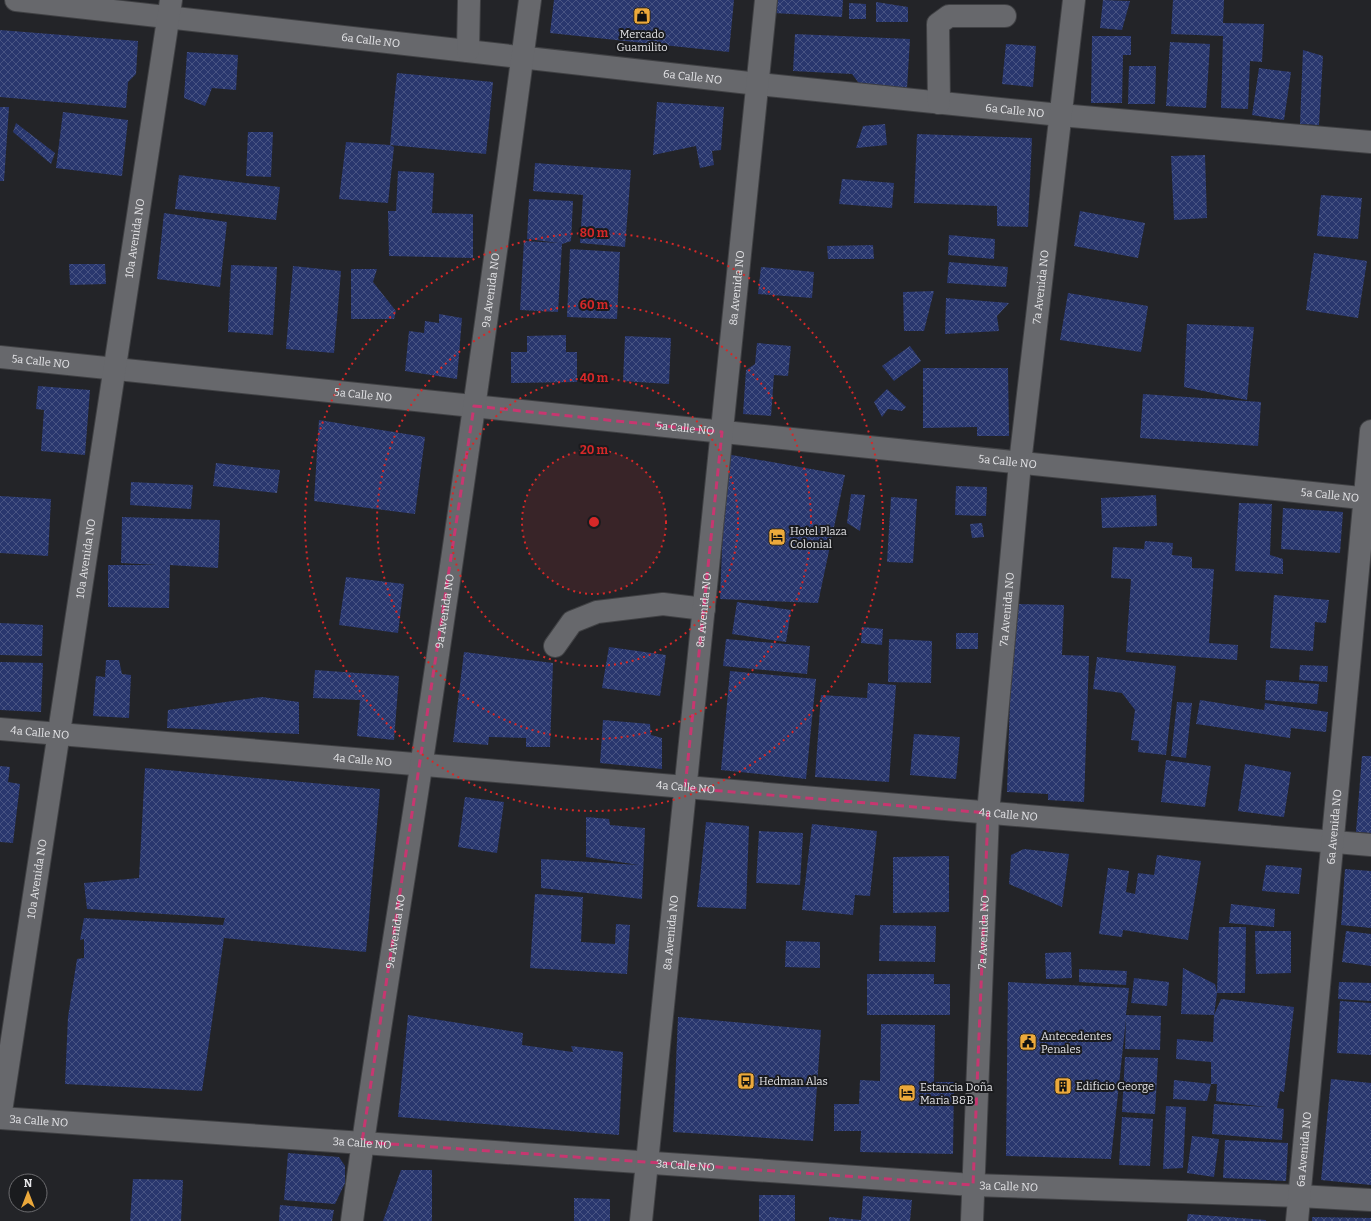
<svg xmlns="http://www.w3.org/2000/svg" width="1371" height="1221" font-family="Bitter,serif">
<defs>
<pattern id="building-cross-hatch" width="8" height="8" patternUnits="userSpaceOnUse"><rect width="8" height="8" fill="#29376e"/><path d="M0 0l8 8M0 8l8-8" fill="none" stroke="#485483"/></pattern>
</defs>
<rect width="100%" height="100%" fill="#232428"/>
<g fill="url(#building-cross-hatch)">
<polygon points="554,0 734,0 729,52 550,33"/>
<polygon points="775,0 843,0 842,17 774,13"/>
<polygon points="1103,0 1130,1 1122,30 1100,28"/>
<polygon points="1173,0 1224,0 1223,23 1264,24 1262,62 1250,61 1248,109 1221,108 1223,36 1171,34"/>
<polygon points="876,2 908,7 908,22 876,22"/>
<polygon points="849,3 866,4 866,19 849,19"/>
<polygon points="0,30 138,41 136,74 128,82 126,108 0,97"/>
<polygon points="795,34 910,39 907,88 861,86 852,74 793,71"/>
<polygon points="1092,36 1131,36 1131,55 1123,55 1122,103 1091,103"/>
<polygon points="1170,42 1210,44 1206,108 1166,106"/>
<polygon points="1006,44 1036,46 1033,87 1002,84"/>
<polygon points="1303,50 1323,56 1319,125 1300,124"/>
<polygon points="187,52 238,55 236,90 212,88 205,106 184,98"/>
<polygon points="1129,66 1156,66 1155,104 1128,104"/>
<polygon points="1259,68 1291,72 1284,120 1252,115"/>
<polygon points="397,73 493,82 486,154 390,145"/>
<polygon points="657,102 724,107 721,150 712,151 714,165 700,168 696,146 653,155"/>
<polygon points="0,107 9,107 4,181 0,181"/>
<polygon points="63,112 128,120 122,176 56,168"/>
<polygon points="16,123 55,153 51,164 13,132"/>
<polygon points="885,124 887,145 856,148 863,126"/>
<polygon points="248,132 273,132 271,177 246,176"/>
<polygon points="917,134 1032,138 1028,227 997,226 997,206 914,203"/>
<polygon points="346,142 390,145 394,147 388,203 339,199"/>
<polygon points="1205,155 1207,218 1174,220 1171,156"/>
<polygon points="535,163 631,170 625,247 580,243 583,195 533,191"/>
<polygon points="398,171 434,173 432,213 473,214 473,258 389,256 388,211 396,211"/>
<polygon points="179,175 280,187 276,220 175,209"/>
<polygon points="842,179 894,183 892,208 839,204"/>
<polygon points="1321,195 1362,198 1358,239 1317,236"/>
<polygon points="529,199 573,201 571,241 562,244 558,312 520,310 524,241 559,243 527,239"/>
<polygon points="1080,211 1145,223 1138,258 1074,246"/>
<polygon points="164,213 227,222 220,287 157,279"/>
<polygon points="949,235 995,239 994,259 948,255"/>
<polygon points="873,245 874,259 828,259 827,246"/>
<polygon points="570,249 620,252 617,319 567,317"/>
<polygon points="1314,253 1367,261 1358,318 1306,310"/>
<polygon points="949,262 1008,267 1006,287 947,283"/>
<polygon points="69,264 105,264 106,284 70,285"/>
<polygon points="231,265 277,267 273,335 228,332"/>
<polygon points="293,266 341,271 334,353 286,349"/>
<polygon points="761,267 814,272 812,298 758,294"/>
<polygon points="351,269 377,269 373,282 396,311 394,319 351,319"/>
<polygon points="934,291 924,331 904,331 903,292"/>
<polygon points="1068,293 1148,306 1141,352 1060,340"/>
<polygon points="946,298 1009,303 997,316 999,331 945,334"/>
<polygon points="439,314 462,318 457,379 405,371 409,331 424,333 425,321 439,323"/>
<polygon points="1187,324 1254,327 1247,400 1184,387"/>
<polygon points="566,335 566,352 577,352 577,382 511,383 511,352 527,352 527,336"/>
<polygon points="625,336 671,338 669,384 623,381"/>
<polygon points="757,343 791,346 788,376 774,375 771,416 743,414 746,370 755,364"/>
<polygon points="910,346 921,361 894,381 882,366"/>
<polygon points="923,368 1008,368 1009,436 977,436 977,427 923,428"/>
<polygon points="38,386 90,390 85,455 41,451 44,410 36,409"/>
<polygon points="887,389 906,407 902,411 888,409 882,417 874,402"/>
<polygon points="1143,394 1261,402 1258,446 1140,438"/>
<polygon points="319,420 425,437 415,514 314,501"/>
<polygon points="726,454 845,475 818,603 720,599"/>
<polygon points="216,463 280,470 277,493 213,486"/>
<polygon points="131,482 193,485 191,509 130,505"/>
<polygon points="956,486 987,487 986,516 955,515"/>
<polygon points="851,494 865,495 860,531 847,523"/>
<polygon points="1156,495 1157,526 1102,528 1101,498"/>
<polygon points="0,496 51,499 48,556 0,553"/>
<polygon points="891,497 917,499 913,563 887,562"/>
<polygon points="1239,503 1272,504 1270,555 1283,559 1283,574 1235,571"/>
<polygon points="1283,508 1343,512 1340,553 1281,549"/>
<polygon points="122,517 220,520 218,568 170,565 169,608 108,607 108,565 157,565 121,563"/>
<polygon points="982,523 984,537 972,538 970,524"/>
<polygon points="1145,541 1173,543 1172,555 1192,557 1192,568 1214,569 1209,643 1238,645 1237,660 1126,652 1131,579 1111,578 1113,547 1144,549"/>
<polygon points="346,577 404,584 398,633 339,625"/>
<polygon points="1274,595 1329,600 1326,623 1315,622 1313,651 1270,648"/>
<polygon points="737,602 791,610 786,642 732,634"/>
<polygon points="1013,604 1064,605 1062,655 1089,656 1084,802 1048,800 1048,794 1007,792"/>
<polygon points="0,623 43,625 42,656 0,655"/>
<polygon points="862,627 883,629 882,645 861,643"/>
<rect x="956" y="633" width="22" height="16"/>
<polygon points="726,639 810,646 807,674 723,666"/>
<polygon points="889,639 932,641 931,683 888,682"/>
<polygon points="609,647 666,655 660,696 602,688"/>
<polygon points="464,652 553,663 550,747 526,747 526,738 489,737 488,745 453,742"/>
<polygon points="1097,657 1176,666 1166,755 1138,752 1139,741 1131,740 1135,710 1122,693 1093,689"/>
<polygon points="106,660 119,660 122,674 131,675 129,718 93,716 96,676 105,677"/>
<polygon points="0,662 43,663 41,712 0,710"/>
<polygon points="1300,665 1328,666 1327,682 1299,680"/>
<polygon points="315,670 399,676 394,740 357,736 360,700 313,698"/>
<polygon points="730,671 816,679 806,779 721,770"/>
<polygon points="1266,680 1319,684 1317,704 1265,700"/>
<polygon points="868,683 896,685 889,782 815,777 821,695 867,698"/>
<polygon points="262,697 299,702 299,734 167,728 168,710"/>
<polygon points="1200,700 1264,710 1265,703 1328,712 1326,732 1291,728 1290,738 1196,724"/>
<polygon points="1177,702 1192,703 1186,758 1171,756"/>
<polygon points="603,720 650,724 651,735 662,738 662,769 600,763"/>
<polygon points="914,734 960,737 956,779 910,775"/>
<polygon points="1362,756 1371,756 1371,833 1356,832"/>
<polygon points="1166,760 1211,766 1205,807 1161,802"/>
<polygon points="1245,764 1291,772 1284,817 1238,811"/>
<polygon points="0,766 10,767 8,782 20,784 13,843 0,842"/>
<polygon points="145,768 380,789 366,952 224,938 202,1091 65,1084 68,1017 77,959 84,958 84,939 80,940 84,918 223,925 225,918 87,909 84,883 139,878"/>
<polygon points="465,797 504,802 497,853 458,847"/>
<polygon points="586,817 609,819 610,825 645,828 642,899 541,888 541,859 639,865 586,857"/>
<polygon points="706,822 749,826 746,909 697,907"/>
<polygon points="812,824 877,831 870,896 855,895 853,915 802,910"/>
<polygon points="759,831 803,833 800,885 756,883"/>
<polygon points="1024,849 1069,854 1062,907 1009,884 1011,855"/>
<polygon points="1157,855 1201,861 1188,940 1123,930 1122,937 1099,934 1108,868 1129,871 1126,892 1135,894 1138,873 1154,875 1152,889"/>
<polygon points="949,856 949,912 893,913 893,857"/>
<polygon points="1266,865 1302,868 1299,894 1262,891"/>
<polygon points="1345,869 1371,871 1371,928 1341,925"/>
<polygon points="535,894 583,897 581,942 615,944 616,924 630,925 627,974 530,968"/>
<polygon points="1231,904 1275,909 1274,927 1229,923"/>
<polygon points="880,925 936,926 935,962 879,961"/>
<polygon points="1219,927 1246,927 1245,993 1217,993"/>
<polygon points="1255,931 1291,931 1291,973 1256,974"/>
<polygon points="1346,931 1371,934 1371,966 1342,962"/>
<polygon points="786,941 820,942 820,968 785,967"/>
<polygon points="1071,952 1072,978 1046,979 1045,953"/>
<polygon points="1183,968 1215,984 1217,993 1214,1015 1181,1014"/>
<polygon points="1079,969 1127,971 1126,985 1079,982"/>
<polygon points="867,974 934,974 934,984 950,984 950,1015 867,1015"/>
<polygon points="1134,978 1169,982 1167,1006 1131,1003"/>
<polygon points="1008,982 1129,988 1126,1015 1161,1016 1160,1050 1125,1049 1126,1019 1111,1159 1006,1156"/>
<polygon points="1339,982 1371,983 1371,1001 1338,999"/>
<polygon points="1221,999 1294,1007 1284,1092 1280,1091 1277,1108 1284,1109 1282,1140 1212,1134 1214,1104 1267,1107 1216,1101 1217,1084 1211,1084 1211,1062 1176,1059 1177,1039 1213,1042 1214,1015"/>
<polygon points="1340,1001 1371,1003 1371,1055 1337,1053"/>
<polygon points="408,1015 523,1033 522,1045 573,1052 571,1046 623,1052 619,1135 398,1117"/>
<polygon points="678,1017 821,1030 813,1141 673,1132"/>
<polygon points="881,1024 935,1025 934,1082 954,1082 953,1154 860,1152 861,1131 834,1131 834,1104 859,1104 860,1080 880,1081"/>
<polygon points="1125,1057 1158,1058 1155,1114 1122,1112"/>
<polygon points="1331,1079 1371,1083 1371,1185 1321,1180"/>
<polygon points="1174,1080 1211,1084 1207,1101 1173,1099"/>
<polygon points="1166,1106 1186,1107 1183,1168 1163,1169"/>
<polygon points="1122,1117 1153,1119 1150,1166 1119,1165"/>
<polygon points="1192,1136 1219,1139 1214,1177 1187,1173"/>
<polygon points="1225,1140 1288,1143 1286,1181 1223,1178"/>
<polygon points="288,1153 339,1157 345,1166 345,1183 335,1204 284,1200"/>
<polygon points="401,1170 432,1170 432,1221 383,1221"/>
<polygon points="133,1179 183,1180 181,1221 130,1221"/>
<rect x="759" y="1195" width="36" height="26"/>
<polygon points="863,1196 912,1200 910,1221 829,1221 829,1217 861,1220"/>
<polygon points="574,1198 610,1199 610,1221 574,1221"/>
<polygon points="280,1205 334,1210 332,1221 279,1221"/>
<polygon points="1188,1214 1266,1220 1266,1221 1187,1221"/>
<polygon points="1312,1217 1371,1218 1371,1221 1312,1221"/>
</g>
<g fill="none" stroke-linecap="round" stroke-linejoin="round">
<defs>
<g id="minor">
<path id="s1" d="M 16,0 L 758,84 L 1060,115 L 1371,142"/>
<polyline points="468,51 469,0"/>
<polyline points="939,103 938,24 949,16 1005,16"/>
<path id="s2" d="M 0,357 L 1371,499"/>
<polyline points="555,646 572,622 597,612 663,604 704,609"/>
<path id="s3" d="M 0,729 L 1371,845"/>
<path id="s4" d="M 0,1118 L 973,1185 L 1299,1196 L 1371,1200"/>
<path id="s5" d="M 0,1118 L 171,0"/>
<path id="s6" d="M 352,1221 C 372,1069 398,919 421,767 C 460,512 496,256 530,0"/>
<path id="s7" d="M 641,1221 L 766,0"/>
<path id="s8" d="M 972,1221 L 988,813 L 1020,463 L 1074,0"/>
<path id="s9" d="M 1297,1221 L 1371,431"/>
</g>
</defs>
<use href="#minor" stroke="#404144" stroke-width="24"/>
<use href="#minor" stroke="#67686c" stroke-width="22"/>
</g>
<path fill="none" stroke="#c73770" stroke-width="3" stroke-dasharray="8 5" stroke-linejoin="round" d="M 474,406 L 722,432 L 685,788 L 988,813 L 973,1185 L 362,1142 Z"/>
<circle cx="594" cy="522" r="72" fill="#d62828" fill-opacity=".12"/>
<g fill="none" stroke="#d62828" stroke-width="2" stroke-dasharray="2 4">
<circle cx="594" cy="522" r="72"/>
<circle cx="594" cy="522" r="144"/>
<circle cx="594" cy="522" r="217"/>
<circle cx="594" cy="522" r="289"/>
</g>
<defs>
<symbol id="shop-square" viewBox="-11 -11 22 22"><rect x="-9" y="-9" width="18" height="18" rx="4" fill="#eca93b" stroke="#1a1b1e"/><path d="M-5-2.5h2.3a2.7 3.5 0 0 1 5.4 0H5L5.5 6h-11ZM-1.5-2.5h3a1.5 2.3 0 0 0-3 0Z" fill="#111"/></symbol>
<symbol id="hotel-square" viewBox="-11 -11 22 22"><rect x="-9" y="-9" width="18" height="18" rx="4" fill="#eca93b" stroke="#1a1b1e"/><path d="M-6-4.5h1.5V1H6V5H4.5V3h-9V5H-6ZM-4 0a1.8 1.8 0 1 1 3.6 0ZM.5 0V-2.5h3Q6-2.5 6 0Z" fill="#111"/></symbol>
<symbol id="civic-square" viewBox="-11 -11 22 22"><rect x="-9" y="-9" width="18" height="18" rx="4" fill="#eca93b" stroke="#1a1b1e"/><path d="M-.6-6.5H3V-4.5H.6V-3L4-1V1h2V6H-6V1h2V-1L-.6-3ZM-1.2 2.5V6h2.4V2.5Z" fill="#111"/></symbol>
<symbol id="bus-square" viewBox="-11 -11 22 22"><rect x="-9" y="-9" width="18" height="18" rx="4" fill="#eca93b" stroke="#1a1b1e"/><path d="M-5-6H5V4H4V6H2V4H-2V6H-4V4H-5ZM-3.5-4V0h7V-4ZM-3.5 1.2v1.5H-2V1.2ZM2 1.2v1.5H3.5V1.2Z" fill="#111"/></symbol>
<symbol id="building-square" viewBox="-11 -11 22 22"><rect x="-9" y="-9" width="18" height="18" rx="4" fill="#eca93b" stroke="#1a1b1e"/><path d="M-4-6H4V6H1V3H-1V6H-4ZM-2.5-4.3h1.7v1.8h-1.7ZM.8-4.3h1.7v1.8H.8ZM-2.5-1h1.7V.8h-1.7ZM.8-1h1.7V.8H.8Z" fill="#111"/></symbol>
</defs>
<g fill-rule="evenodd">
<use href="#shop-square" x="632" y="6" width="20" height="20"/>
<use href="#hotel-square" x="767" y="527" width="20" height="20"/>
<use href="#civic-square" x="1018" y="1032" width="20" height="20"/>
<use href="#bus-square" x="736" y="1071" width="20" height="20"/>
<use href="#building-square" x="1053" y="1076" width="20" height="20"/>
<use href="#hotel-square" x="897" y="1083" width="20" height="20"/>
</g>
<g text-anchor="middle" stroke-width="4" stroke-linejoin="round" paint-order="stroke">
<g font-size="11" fill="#e4e4e7" stroke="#1a1b1e" text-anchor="start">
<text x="642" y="38" text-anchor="middle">Mercado<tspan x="642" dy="13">Guamilito</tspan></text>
<text x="790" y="535">Hotel Plaza<tspan x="790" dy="13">Colonial</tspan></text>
<text x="1041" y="1040">Antecedentes<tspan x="1041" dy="13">Penales</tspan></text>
<text x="759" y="1085">Hedman Alas</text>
<text x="1076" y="1090">Edificio George</text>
<text x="920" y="1091">Estancia Doña<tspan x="920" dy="13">Maria B&amp;B</tspan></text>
</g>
<g font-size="11" fill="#e4e4e7" stroke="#1a1b1e">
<text dy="4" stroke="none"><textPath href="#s1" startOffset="357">6a Calle NO</textPath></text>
<text dy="4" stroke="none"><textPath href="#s1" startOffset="681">6a Calle NO</textPath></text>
<text dy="4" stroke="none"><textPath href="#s1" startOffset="1005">6a Calle NO</textPath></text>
<text dy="4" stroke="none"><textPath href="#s5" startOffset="890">10a Avenida NO</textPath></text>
<text dy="4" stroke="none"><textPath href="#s8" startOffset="937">7a Avenida NO</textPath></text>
<text dy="4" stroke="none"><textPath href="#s7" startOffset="938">8a Avenida NO</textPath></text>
<text dy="4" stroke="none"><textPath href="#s6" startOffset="941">9a Avenida NO</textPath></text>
<text dy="4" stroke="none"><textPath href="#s2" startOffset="41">5a Calle NO</textPath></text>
<text dy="4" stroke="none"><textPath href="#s2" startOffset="365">5a Calle NO</textPath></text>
<text dy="4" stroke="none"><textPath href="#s2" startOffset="689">5a Calle NO</textPath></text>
<text dy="4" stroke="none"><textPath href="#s2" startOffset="1013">5a Calle NO</textPath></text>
<text dy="4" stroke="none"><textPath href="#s2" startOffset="1337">5a Calle NO</textPath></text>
<text dy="4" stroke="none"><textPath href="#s5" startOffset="566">10a Avenida NO</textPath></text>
<text dy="4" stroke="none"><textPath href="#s8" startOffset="613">7a Avenida NO</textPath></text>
<text dy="4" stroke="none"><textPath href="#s6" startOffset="617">9a Avenida NO</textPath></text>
<text dy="4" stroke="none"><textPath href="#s7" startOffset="614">8a Avenida NO</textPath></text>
<text dy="4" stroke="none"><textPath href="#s3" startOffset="40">4a Calle NO</textPath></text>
<text dy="4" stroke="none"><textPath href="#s3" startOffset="364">4a Calle NO</textPath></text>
<text dy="4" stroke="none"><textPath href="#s3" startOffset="688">4a Calle NO</textPath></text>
<text dy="4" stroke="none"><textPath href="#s3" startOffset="1012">4a Calle NO</textPath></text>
<text dy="4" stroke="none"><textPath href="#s9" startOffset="396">6a Avenida NO</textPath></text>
<text dy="4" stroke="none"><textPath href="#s5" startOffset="242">10a Avenida NO</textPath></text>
<text dy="4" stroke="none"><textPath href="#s6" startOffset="293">9a Avenida NO</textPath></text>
<text dy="4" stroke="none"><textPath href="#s8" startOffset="289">7a Avenida NO</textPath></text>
<text dy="4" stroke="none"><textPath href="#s7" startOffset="290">8a Avenida NO</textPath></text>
<text dy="4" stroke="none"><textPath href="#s4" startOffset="39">3a Calle NO</textPath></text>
<text dy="4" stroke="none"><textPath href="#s4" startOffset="363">3a Calle NO</textPath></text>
<text dy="4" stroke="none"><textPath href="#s9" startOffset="72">6a Avenida NO</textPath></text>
<text dy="4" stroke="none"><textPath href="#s4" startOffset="687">3a Calle NO</textPath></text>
<text dy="4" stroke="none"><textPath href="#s4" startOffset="1011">3a Calle NO</textPath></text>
</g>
</g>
<circle cx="594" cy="522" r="6" fill="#d62828" stroke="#1a1b1e" stroke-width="2"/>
<g font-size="12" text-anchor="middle" font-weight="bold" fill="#d62828" stroke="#1a1b1e" stroke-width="4" stroke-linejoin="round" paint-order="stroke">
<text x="594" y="237">80 m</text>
<text x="594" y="309">60 m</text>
<text x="594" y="382">40 m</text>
<text x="594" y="454">20 m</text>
</g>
<g transform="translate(28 1193)"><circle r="19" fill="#1a1b1e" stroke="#6b6b6e"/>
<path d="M0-3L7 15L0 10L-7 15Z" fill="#eca93b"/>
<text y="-6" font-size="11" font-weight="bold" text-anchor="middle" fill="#e4e4e7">N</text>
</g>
</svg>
